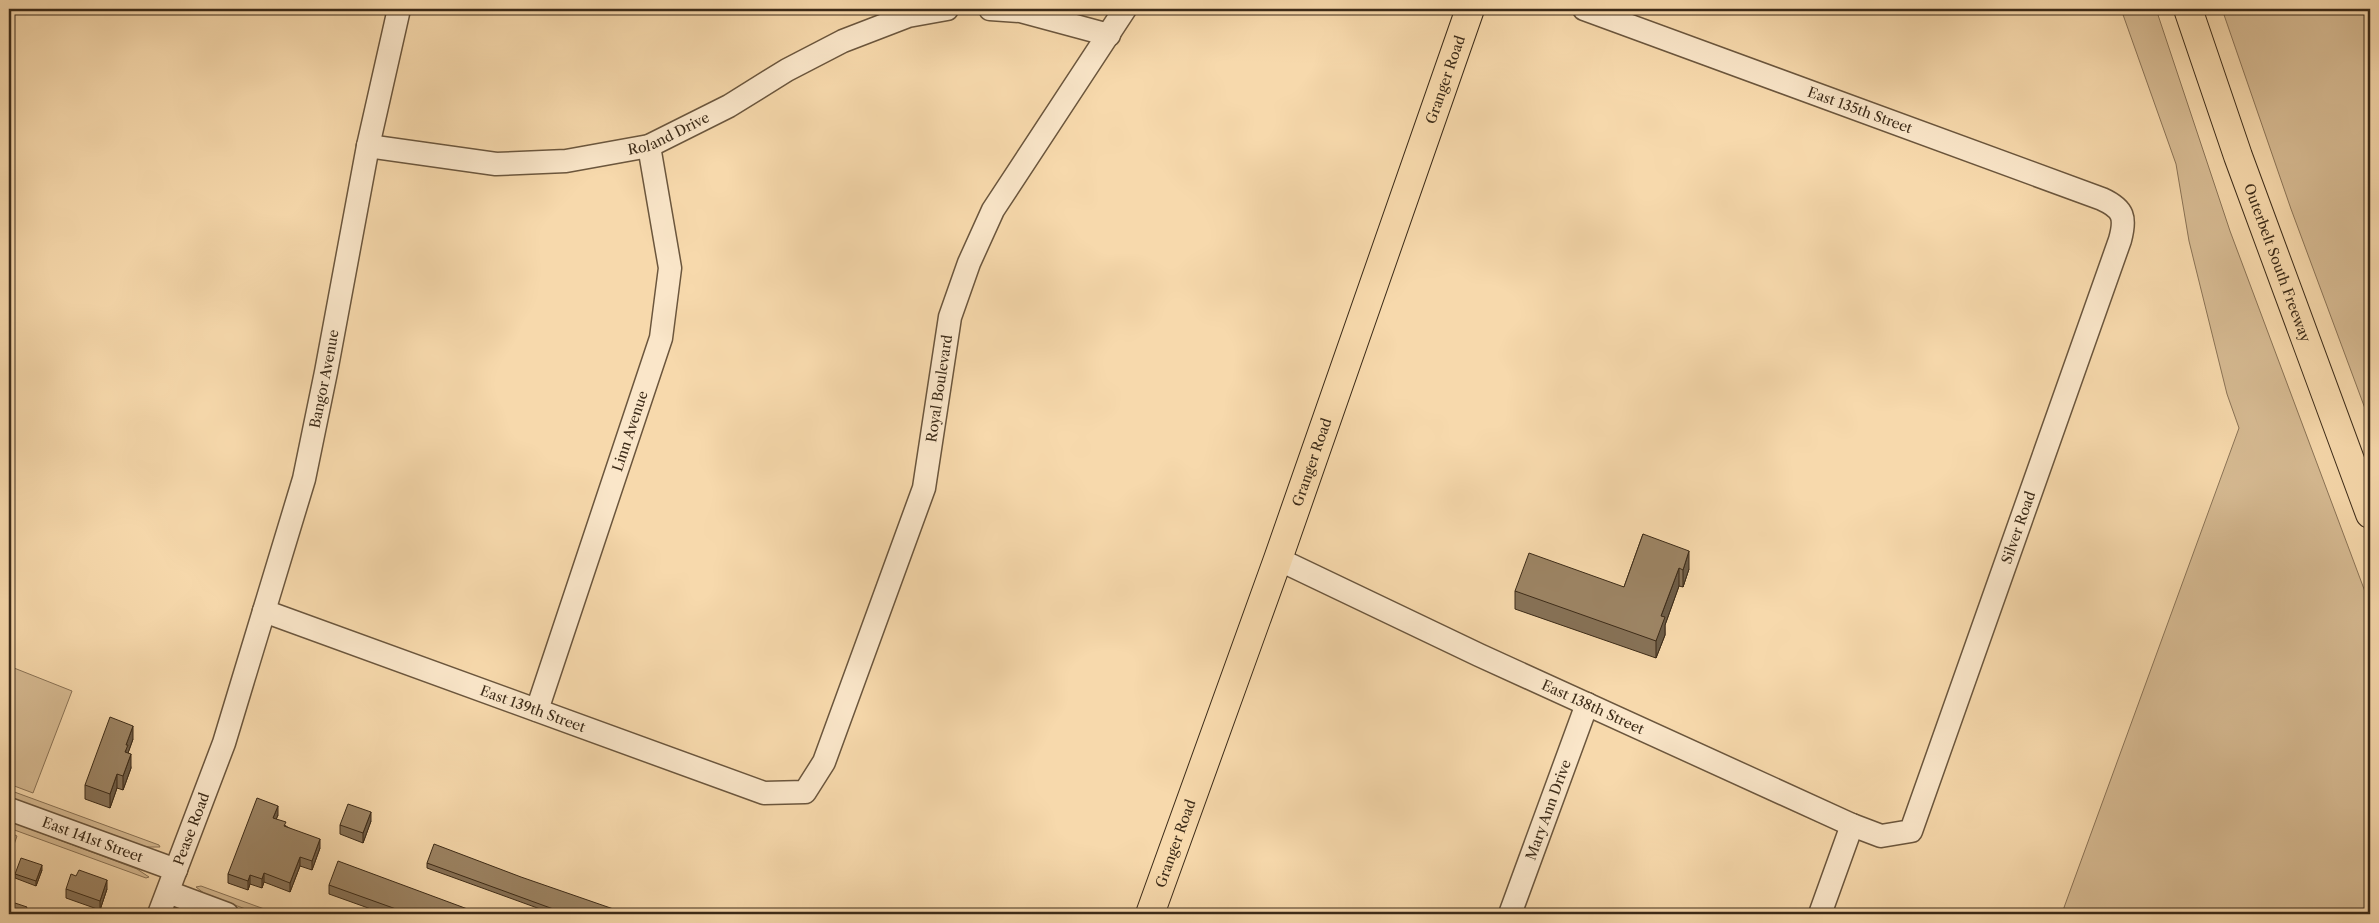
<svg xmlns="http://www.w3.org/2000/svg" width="2379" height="923" font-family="'Libre Caslon Text',serif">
<rect width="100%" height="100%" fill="#f7d9ac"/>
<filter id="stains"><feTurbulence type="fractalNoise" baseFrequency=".004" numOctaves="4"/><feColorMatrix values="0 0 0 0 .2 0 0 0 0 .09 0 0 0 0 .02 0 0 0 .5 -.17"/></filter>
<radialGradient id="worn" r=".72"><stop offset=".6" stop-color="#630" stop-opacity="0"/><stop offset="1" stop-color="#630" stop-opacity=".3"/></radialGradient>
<g fill="#d7bb93" stroke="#8a7356">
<polygon points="2121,9 2156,9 2230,231 2370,605 2370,914 2058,914 2062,913 2239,428 2227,394 2189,241 2176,164"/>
<polygon points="2222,9 2370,9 2370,422 2291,209"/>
<polygon points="9,666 72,691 33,793 9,784"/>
<polygon points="9,790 159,845 160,847 145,847 9,797"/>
<polygon points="9,821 137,869 149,877 146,878 9,828"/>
<polygon points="9,832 17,836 9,859"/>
<polygon points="201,886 267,910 259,914 205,894 196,887"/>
</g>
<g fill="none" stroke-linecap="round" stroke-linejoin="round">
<defs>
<g id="street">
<polyline points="990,9 1020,11 1109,35"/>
<path id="s1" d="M 368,146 L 496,164 L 566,161 L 649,146 L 729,106 L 787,70 L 843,41 L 908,16 L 947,9"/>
<path id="s2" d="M 1278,559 L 1479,655 L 1852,825 L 1881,836 L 1911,831 L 2120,240 C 2126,218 2124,209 2102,199 L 1584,9"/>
<path id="s3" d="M 264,611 L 764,793 L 805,792 L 824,762 L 924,488 L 950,317 L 969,263 L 993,210 L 1125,9"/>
<path id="s4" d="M 537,710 L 661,338 L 670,268 L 649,146"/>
<path id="s5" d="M 9,809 L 176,870"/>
<polyline points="168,892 227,914"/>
<path id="s6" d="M 159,914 L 224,743 L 304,479 L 326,372 L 368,146 L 399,9"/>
<path id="s7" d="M 1510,914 L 1587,704"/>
<polyline points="1820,914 1852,825"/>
</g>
<g id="primary">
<path id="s8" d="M 1150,914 L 1278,559 L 1470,9"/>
</g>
<g id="highway">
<path id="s9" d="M 2188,9 L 2238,156 L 2370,514"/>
</g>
</defs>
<use href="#street" stroke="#6b563d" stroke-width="25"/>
<use href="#primary" stroke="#3c2b18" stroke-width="30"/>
<use href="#highway" stroke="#3c2b18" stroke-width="30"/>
<use href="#street" stroke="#fae6c9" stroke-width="22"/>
<use href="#primary" stroke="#f7d9ac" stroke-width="28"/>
<use href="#highway" stroke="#f7d9ac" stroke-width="28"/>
</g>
<g fill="#877257" stroke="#3c2b18">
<polygon points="1643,534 1689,569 1683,587 1679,586 1665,625 1665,635 1656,658 1515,609 1515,591 1624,587"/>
<polygon points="133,739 128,753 131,768 123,790 117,788 110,808 85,799 85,785"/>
<polygon points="278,815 276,819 286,826 320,848 312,870 300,866 290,892 264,882 262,888 250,884 248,890 228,883 228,874"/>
<polygon points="371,821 363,843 340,834 340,825"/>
<polygon points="427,863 625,914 554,914 427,868"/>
<polygon points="42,870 36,886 15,878 15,874"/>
<polygon points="329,885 481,914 385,914 329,894"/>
<polygon points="66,889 107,889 100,910 66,898"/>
</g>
<g fill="#6e5d47" stroke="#3c2b18">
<polygon points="1689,551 1689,569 1683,587 1683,570"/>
<polygon points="1679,568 1679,586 1665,625 1665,635 1656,658 1656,641 1661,616"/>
<polygon points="133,726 133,739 128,753 125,766 126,745"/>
<polygon points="131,754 131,768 123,790 123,776"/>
<polygon points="117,774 117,788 110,808 110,794"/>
<polygon points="278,806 278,815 273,827 273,818"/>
<polygon points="371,812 371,821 363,843 363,833"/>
<polygon points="320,839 320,848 312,870 312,861"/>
<polygon points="300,857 300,866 290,892 290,883"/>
<polygon points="42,865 42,870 36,886 36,881"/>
<polygon points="264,873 264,882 262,888 262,879"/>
<polygon points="250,875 250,884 248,890 248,881"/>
<polygon points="107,880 107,889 100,910 100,901"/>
</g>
<g fill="#9d8565" stroke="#3c2b18">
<polygon points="1643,534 1689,551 1683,570 1679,568 1661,616 1665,617 1656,641 1515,591 1529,553 1624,587"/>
<polygon points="110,717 133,726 126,745 128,745 125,752 131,754 123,776 117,774 110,794 85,785"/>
<polygon points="257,798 278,806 273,818 286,822 284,826 320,839 312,861 300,857 290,883 264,873 262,879 250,875 248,881 228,874"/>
<polygon points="348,804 371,812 363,833 340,825"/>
<polygon points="434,844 521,877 625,913 624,914 567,914 427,863"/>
<polygon points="21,858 42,865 36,881 15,874"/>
<polygon points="338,861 481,914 410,914 329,885"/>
<polygon points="79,870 107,880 100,901 66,889 71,874 76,876"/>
<polygon points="9,901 27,907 24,914 9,914"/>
</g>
<g text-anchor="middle" stroke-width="4" stroke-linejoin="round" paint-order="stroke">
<g font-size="14" fill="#3c2b18" stroke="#fae6c9">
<text dy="5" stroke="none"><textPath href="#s8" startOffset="885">Granger Road</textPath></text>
<text transform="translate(1860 110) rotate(20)" y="5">East 135th Street</text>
<text dy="5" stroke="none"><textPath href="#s1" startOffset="306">Roland Drive</textPath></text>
<text dy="5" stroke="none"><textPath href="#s9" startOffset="269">Outerbelt South Freeway</textPath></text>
<text dy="5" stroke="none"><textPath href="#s6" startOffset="561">Bangor Avenue</textPath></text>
<text dy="5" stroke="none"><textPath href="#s3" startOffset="1001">Royal Boulevard</textPath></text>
<text dy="5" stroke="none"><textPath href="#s4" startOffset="294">Linn Avenue</textPath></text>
<text dy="5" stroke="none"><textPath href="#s8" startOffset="480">Granger Road</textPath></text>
<text dy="5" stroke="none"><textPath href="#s2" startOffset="1016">Silver Road</textPath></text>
<text dy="5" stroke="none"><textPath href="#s2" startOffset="348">East 138th Street</textPath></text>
<text dy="5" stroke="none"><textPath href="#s3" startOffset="286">East 139th Street</textPath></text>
<text dy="5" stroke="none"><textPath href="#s7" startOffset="111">Mary Ann Drive</textPath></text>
<text dy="5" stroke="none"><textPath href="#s6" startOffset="91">Pease Road</textPath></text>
<text dy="5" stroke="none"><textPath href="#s5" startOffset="89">East 141st Street</textPath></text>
<text dy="5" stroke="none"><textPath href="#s8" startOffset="75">Granger Road</textPath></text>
</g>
</g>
<rect width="2379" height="923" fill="none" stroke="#f7d9ac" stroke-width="30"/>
<rect x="10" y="10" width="2359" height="903" fill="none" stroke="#3c2b18" stroke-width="2.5"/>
<rect x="15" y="15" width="2349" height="893" fill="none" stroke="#3c2b18"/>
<rect width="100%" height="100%" filter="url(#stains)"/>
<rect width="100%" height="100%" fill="url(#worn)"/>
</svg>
